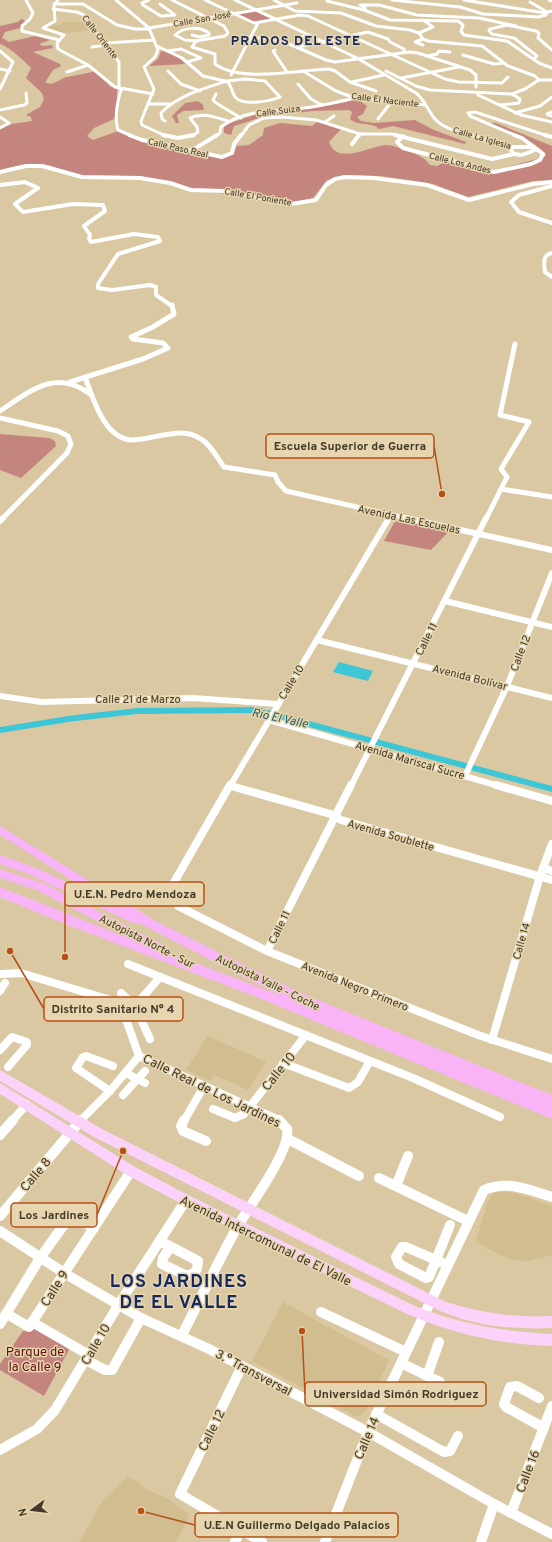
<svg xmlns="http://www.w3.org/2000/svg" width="552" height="1542" font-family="Overpass,sans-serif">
<rect width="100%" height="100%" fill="#d9c8a1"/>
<g fill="#d1bd8f">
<polygon points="62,22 88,22 94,30 63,33 45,29 47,26 62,25"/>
<polygon points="208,1036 266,1062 248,1090 215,1075 210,1081 186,1070"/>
<polygon points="499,1191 519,1194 552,1206 552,1255 529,1261 514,1260 498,1254 476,1242 487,1204 492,1195"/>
<polygon points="283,1302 389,1360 366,1410 359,1416 355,1416 252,1361"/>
<polygon points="128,1476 148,1490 167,1498 189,1514 184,1527 175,1542 79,1542 104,1499"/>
</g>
<g fill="#c4857e">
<polygon points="255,10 272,19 253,22 236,14"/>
<path d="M 21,19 L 26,21 L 20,28 L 5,32 L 2,38 L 9,42 L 35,36 L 50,40 L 39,44 L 43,46 L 52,45 L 53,48 L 33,52 L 60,64 L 61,66 L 53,70 L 46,81 L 46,83 C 56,86 59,78 67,77 C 76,75 85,74 95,71 L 111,87 L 117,88 L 117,109 L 114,119 L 94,128 L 87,136 L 93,140 L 118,131 L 150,141 L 217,156 L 232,154 L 237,146 L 249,145 L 263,135 L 264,128 L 280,123 L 312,126 L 318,121 L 341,129 L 329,142 C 337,166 370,146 386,145 C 394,145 402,149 410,152 C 419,155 424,157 430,165 L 437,166 L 447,161 L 492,171 L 545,157 L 546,154 C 532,139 509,132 490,123 L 496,123 L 552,146 L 552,180 L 533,181 L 468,197 L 433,184 L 416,181 L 380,176 L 345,175 L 327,180 L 313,198 L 293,203 L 197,190 L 139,176 L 89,178 L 48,165 L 35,164 L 16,166 L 0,170 L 0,129 L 12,124 L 32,121 L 31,117 L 26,115 L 40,107 L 44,99 L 42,93 L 26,78 L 31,68 C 23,60 10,47 0,44 L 0,26 L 18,22 Z"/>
<path d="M 161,51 C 169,52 181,57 185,64 L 149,66 L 158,59 Z"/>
<path d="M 352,99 L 359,100 L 367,106 L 363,114 L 357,117 L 361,121 L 374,123 L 415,120 L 434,130 L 466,142 L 465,144 L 393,126 L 379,129 C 371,121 359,127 350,119 L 352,112 L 349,110 L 313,111 L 265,116 L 234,126 L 231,135 L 224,133 L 224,127 L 227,124 L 261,113 L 299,109 Z"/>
<polygon points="198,101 203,105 204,110 183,111 177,115 179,123 176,123 172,116 185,103"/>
<polygon points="0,434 49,438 55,441 56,446 21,478 0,470"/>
<polygon points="399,520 449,531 431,550 384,541 394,523"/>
<polygon points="34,1327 71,1346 44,1396 0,1370 0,1364 23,1331 27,1331"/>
</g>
<polygon fill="#3dc6d6" points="339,662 373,671 368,681 333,672"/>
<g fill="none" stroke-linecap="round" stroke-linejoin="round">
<polygon fill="#3dc6d6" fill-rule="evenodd" points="257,707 552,786 552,792 257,713 137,714 75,721 0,733 0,727 75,715 137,708"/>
<g stroke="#fff" stroke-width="3">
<polyline points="26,0 33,13 30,19 22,26 22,31 60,40"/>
<polyline points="58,0 54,5 55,21 43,28 64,35 57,43 58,49 88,65 115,87 153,94"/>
<polyline points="116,0 149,28 158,50 155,57 144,67 154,89 141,121 142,125 166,136"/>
<polyline points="149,0 142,3 143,5 161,16 175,15 160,4"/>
<path d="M 172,0 L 224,26 L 228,33 L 225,36 L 196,41 L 192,47 L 215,54 L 215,64 C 241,83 297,70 329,69 L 335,71 L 350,82 L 376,91"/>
<polyline points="205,0 254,23 300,15 308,16 445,79 459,82 502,83 508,77"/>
<path d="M 235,0 L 357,58 L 416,93 C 425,100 428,111 435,119 C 444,129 460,132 473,136"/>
<polyline points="274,0 295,11 341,13 376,26 410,30 419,33 423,39 428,41 482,46 508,66 535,76 539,80 525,89 512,94"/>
<polyline points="329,0 327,1 364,10 390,20 458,21 463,25 461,31 464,35 507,41 539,63 552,68"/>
<polyline points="392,0 460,7 483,14 538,17 546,15 545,13"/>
<polyline points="464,0 545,13 552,11"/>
<polyline points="549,0 552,1"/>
<polyline points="530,2 547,12"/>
<polyline points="54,4 83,4 117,25 135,29 150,29"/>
<polyline points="365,8 360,5 379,5 417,15 479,18 516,26"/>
<polyline points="53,9 77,12 84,15 119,62 119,88"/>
<polyline points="149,28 297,3"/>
<polyline points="419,33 433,27 423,20"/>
<path d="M 192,35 L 200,37 L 209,35 L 209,33 C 199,26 184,27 175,35 L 185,40 L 196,41"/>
<polyline points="250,37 280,40 326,60 335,62 409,52 418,53 470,70 476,75 476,87"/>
<polyline points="296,38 310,35"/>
<polyline points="423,39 415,42 423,45"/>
<polyline points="106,43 154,40"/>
<polyline points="157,46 182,58 203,76 225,81"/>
<polyline points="92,47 107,45"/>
<polyline points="298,47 368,32 388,39 390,42 404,49 404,52"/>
<polyline points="275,50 273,51 287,72"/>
<polyline points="0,51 13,62 0,89"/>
<polyline points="168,51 181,49 201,58 187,62"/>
<polyline points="463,55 494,64 504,63"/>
<polyline points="428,56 437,54 439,51 450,52"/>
<polyline points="534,59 537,56 514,38 492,34 489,31 490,29 507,25 536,31 539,33 538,38 552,50"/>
<polyline points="0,69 10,71"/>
<polyline points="168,71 181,84 200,91"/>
<polyline points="303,71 336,91 355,98 425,105"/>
<polyline points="386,71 416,86 430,90 512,94 520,99 519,103 500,105"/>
<polyline points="67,72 88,65"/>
<polyline points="231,75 258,23"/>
<polyline points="401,78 459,67"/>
<path d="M 245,79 L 265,81 L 280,97 C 271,101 244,106 236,98 C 232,94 232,86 227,81 Z"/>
<polyline points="539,80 552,80"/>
<polyline points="352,82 384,75"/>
<polyline points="298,84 311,99 322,105"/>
<path d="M 123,89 L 121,90 C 117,103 114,117 118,130 L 132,136"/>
<polyline points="216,94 213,100 216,103 241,118"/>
<polyline points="478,95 521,115 552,122"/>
<polyline points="148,104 170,104"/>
<polyline points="0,110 24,105 27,103 26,93"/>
<polyline points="552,112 547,114 552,116"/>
<polyline points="515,113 540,106 552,97"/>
<polyline points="0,117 9,123 0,128"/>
<polyline points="378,119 392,101"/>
<path d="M 165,121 L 162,119 L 161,113 C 177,96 205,88 227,81"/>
<polyline points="325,122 334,116"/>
<path d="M 192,136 L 198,132 L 197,127 L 190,118 C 203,112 215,117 228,121"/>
<path d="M 216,136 L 220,133 L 221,127 C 244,109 276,111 304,108 C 321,106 338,102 355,98"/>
<polyline points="241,136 249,125 264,118 282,117 316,120 360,134 392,134 399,136"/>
<polyline points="359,136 360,134"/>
<polyline points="517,136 470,116 468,113 475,112 548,136"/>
</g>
<g stroke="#fff" stroke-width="4">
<polyline points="129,135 142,140 222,157 232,153 234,144 241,135"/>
<polyline points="163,135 178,138 194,135"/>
<polyline points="395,135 492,159 514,154 509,147"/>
<polyline points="470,135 509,147 534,147"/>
<polyline points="545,135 552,137"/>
<polyline points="403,136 397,142 403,148 494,172 531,164 540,160 543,154 522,138 514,135"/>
<polyline points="352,144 359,135"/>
<polyline points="191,151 217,135"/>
<polyline points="514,154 522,155 535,150"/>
<polyline points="0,172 26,166 42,166 82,177 140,178 170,183 191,190 224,191 291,204 316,200 326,185 335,179 345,177 374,178 427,185 469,200 533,184 552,182"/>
<polyline points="0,185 25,182 38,188 15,204 23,212 73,204 103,205 105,211 84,226 90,235 89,239 91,242 134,234 158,237 160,241 118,254 98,284 98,288 112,290 150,285 156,287 156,295 172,306"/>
<polyline points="552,186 519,195 511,202 519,212 552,223"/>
<path d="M 552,253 C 542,256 544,262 545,272 L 552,277"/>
</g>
<g stroke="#fff" stroke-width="5">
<path d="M 85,377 C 93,398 104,439 132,440 C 145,440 158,435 171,434 C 181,432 192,433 201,439 C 211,445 217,457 224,467 L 275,475 L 278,482 L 286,491 L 410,519"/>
<polyline points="70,382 143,359 168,348 163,343 133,339 131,337 153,327 174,314 172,305"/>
<path d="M 0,411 C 30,391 56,368 90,394"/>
<polyline points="0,418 58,431 68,436 71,444 67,453 2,519"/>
<polyline points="501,489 552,497"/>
<polyline points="389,519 391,515"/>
<polyline points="486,519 507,477 501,469 529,422 500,415 515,344"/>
</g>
<g stroke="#fff" stroke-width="6">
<polyline points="406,518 552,550"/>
<polyline points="0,521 3,518"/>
<polyline points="445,601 552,627"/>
<polyline points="317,640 552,698"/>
<polyline points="0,696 41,702 193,698 277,704"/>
<polyline points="269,720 499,786"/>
<polyline points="465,776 507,686 552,573"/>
<polyline points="230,786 389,518"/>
<polyline points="351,786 486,518"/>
</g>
<g stroke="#fff" stroke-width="8">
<polyline points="230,785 173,884 173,895 178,906 267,951 478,1035 552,1059"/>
<polyline points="496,785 552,801"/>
<polyline points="231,786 334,815 341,820 552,880"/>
<polyline points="543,868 552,871"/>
<polyline points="267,951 351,785"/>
<polyline points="128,964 413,1078 500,1117"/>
<polyline points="0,974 21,973 114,1001 123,1011 139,1056 281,1121"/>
<polyline points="0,991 5,983"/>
<polyline points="121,993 135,1006"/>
<polyline points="150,1039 135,1006 160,977"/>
<polyline points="492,1040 540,876 552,844"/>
<polyline points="0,1050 12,1037 27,1042 27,1045 8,1067"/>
<polyline points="283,1063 349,1088 358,1082 370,1061"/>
<polyline points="126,1073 145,1083"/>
<polyline points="110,1091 76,1068 83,1057 86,1056 113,1066"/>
<polyline points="123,1095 145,1071"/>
<polyline points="213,1109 235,1118 244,1114 306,1035"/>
<polyline points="12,1121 27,1104"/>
<polyline points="80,1121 110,1091 139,1056"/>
<polyline points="184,1121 204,1086"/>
</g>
<g stroke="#fff" stroke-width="10">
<polyline points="184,1120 181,1126 183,1131 206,1141"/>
<polyline points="0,1135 13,1120"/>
<polyline points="288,1139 359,1176"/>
<polyline points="379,1178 468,1221"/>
<polyline points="396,1186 408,1156"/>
<polyline points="0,1216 81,1120"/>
<polyline points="0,1231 64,1273 141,1318 209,1349 368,1432 494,1504 552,1534"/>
<polyline points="160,1241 198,1261 197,1269 192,1275 185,1275 162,1264 163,1258 170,1247"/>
<polygon points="402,1247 406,1247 436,1260 429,1277 426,1278 399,1264 396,1257"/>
<polyline points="436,1260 447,1265"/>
<polyline points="436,1260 450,1225"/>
<polyline points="321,1312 406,1352"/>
<polyline points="7,1314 29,1327 131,1171"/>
<polyline points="32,1322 89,1355"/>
<polyline points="0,1324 40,1258 68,1219 75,1217 94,1228"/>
<path d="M 182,1335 C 200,1300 217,1264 236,1229 C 247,1209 292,1150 287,1129 L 279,1120"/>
<polyline points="86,1360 105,1370 112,1370 141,1318"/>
<polyline points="401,1363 440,1382"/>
<polyline points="242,1366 180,1494 262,1542"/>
<polyline points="427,1376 439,1342"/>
<polyline points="539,1398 517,1386 510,1387 504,1404 506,1407 544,1428"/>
<polyline points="376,1414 444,1452 450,1451 458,1436"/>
<polyline points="0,1450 37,1429 55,1410 119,1304 186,1200"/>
<polyline points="511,1513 552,1406"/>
<polyline points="235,1542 240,1530"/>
<path d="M 325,1542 L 368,1432 L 484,1190 C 508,1180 529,1190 552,1197"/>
<polyline points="481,1542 494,1504"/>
</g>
<g fill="#fbd2fa" fill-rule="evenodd">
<path d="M 0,1070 L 102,1129 L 446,1302 C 481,1313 516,1318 552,1316 L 552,1328 C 514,1330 475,1326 440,1311 L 94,1137 L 0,1081 Z"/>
<path d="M 0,1083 L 135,1167 L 190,1196 L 415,1306 C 460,1324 504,1332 552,1334 L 552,1346 C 501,1345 454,1334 407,1314 L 182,1204 L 127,1175 L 0,1094 Z"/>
</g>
<polygon fill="#f8b4f7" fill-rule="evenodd" points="0,826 157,922 303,994 552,1095 552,1119 254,996 65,924 0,897 0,887 133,940 37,890 0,878 0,869 45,884 166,946 168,949 167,952 281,996 141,924 133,923 28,874 0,864 0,855 36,868 97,896 0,835"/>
</g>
<g text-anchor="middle" stroke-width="3" stroke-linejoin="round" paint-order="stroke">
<g font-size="9" fill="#423b2b" stroke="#e6d5ae">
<text transform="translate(202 19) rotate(-10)" y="3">Calle San José</text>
<text transform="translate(100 37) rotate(52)" y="3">Calle Oriente</text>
<text transform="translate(385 100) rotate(7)" y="3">Calle El Naciente</text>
<text transform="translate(278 111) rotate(-7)" y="3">Calle Suiza</text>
<text transform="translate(482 138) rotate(16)" y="3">Calle La Iglesia</text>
<text transform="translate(178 148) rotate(13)" y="3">Calle Paso Real</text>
<text transform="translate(460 163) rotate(14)" y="3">Calle Los Andes</text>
<text transform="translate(258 197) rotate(10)" y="3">Calle El Poniente</text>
</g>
<g font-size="11" fill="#423b2b" stroke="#e6d5ae">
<text transform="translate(409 519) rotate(12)" y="4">Avenida Las Escuelas</text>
<text transform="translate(426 639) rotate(-63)" y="4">Calle 11</text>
<text transform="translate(520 653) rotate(-69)" y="4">Calle 12</text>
<text transform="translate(470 677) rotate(14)" y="4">Avenida Bolívar</text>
<text transform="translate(291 682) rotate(-58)" y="4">Calle 10</text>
<text x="138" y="703">Calle 21 de Marzo</text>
<text transform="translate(410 760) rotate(16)" y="4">Avenida Mariscal Sucre</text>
<text transform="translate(391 835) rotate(16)" y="4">Avenida Soublette</text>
<text transform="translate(279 927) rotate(-64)" y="4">Calle 11</text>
<text transform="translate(147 941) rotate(27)" y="4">Autopista Norte - Sur</text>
<text transform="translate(521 941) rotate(-74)" y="4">Calle 14</text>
<text transform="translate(268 982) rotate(26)" y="4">Autopista Valle - Coche</text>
<text transform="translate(355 986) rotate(22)" y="4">Avenida Negro Primero</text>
</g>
<g font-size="12" font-style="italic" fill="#245b62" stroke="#e6d5ae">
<text transform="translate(280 718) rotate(12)" y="4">Río El Valle</text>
</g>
<g font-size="13" font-weight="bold" letter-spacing="1" fill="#16285e" stroke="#e6d5ae">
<text x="296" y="45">PRADOS DEL ESTE</text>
</g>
<g font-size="13" fill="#423b2b" stroke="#e6d5ae">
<text transform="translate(278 1071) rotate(-51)" y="5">Calle 10</text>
<text transform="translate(212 1090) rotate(26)" y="5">Calle Real de Los Jardines</text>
<text transform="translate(35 1174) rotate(-50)" y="5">Calle 8</text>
<text transform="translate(266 1240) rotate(26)" y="5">Avenida Intercomunal de El Valle</text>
<text transform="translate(54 1288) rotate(-57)" y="5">Calle 9</text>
<text transform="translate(95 1344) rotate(-60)" y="5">Calle 10</text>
<text transform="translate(254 1372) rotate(28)" y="5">3.° Transversal</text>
<text transform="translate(211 1430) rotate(-64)" y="5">Calle 12</text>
<text transform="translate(366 1438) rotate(-67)" y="5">Calle 14</text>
<text transform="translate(527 1471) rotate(-69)" y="5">Calle 16</text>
</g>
<g font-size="13" fill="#620e0e" stroke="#e6d5ae">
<text x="35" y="1356">Parque de<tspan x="35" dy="15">la Calle 9</tspan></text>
</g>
<g font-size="18" font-weight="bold" letter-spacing="1" fill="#16285e" stroke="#e6d5ae">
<text x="179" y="1287">LOS JARDINES<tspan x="179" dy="21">DE EL VALLE</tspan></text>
</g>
</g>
<path fill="none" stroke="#b65015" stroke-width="1.5" d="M442 494L434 446M65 957L65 894M10 951L44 1009M123 1151L97 1215M302 1331L305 1394M141 1511L195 1525"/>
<g fill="#b65015" stroke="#e6d5ae" stroke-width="1.5">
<circle cx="442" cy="494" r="4"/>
<circle cx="65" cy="957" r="4"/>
<circle cx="10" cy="951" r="4"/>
<circle cx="123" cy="1151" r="4"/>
<circle cx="302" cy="1331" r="4"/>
<circle cx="141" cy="1511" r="4"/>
</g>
<g fill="#e6d5ae" stroke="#b65015" stroke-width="1.5">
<rect x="266" y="434" width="168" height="24" rx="4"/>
<rect x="65" y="882" width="139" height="24" rx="4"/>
<rect x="44" y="997" width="139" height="24" rx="4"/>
<rect x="11" y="1203" width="86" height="24" rx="4"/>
<rect x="305" y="1382" width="181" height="24" rx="4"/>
<rect x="195" y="1513" width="203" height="24" rx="4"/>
</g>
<g font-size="12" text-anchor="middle" font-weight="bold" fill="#423b2b">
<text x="350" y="450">Escuela Superior de Guerra</text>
<text x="135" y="898">U.E.N. Pedro Mendoza</text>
<text x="113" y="1013">Distrito Sanitario N° 4</text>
<text x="54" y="1219">Los Jardines</text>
<text x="396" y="1398">Universidad Simón Rodriguez</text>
<text x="297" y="1529">U.E.N Guillermo Delgado Palacios</text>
</g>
<g transform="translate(32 1510) rotate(255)" stroke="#e6d5ae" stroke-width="3" paint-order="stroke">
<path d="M0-3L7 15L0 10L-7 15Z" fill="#423b2b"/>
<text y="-6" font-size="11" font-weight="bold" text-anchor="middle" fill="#423b2b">N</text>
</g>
</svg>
